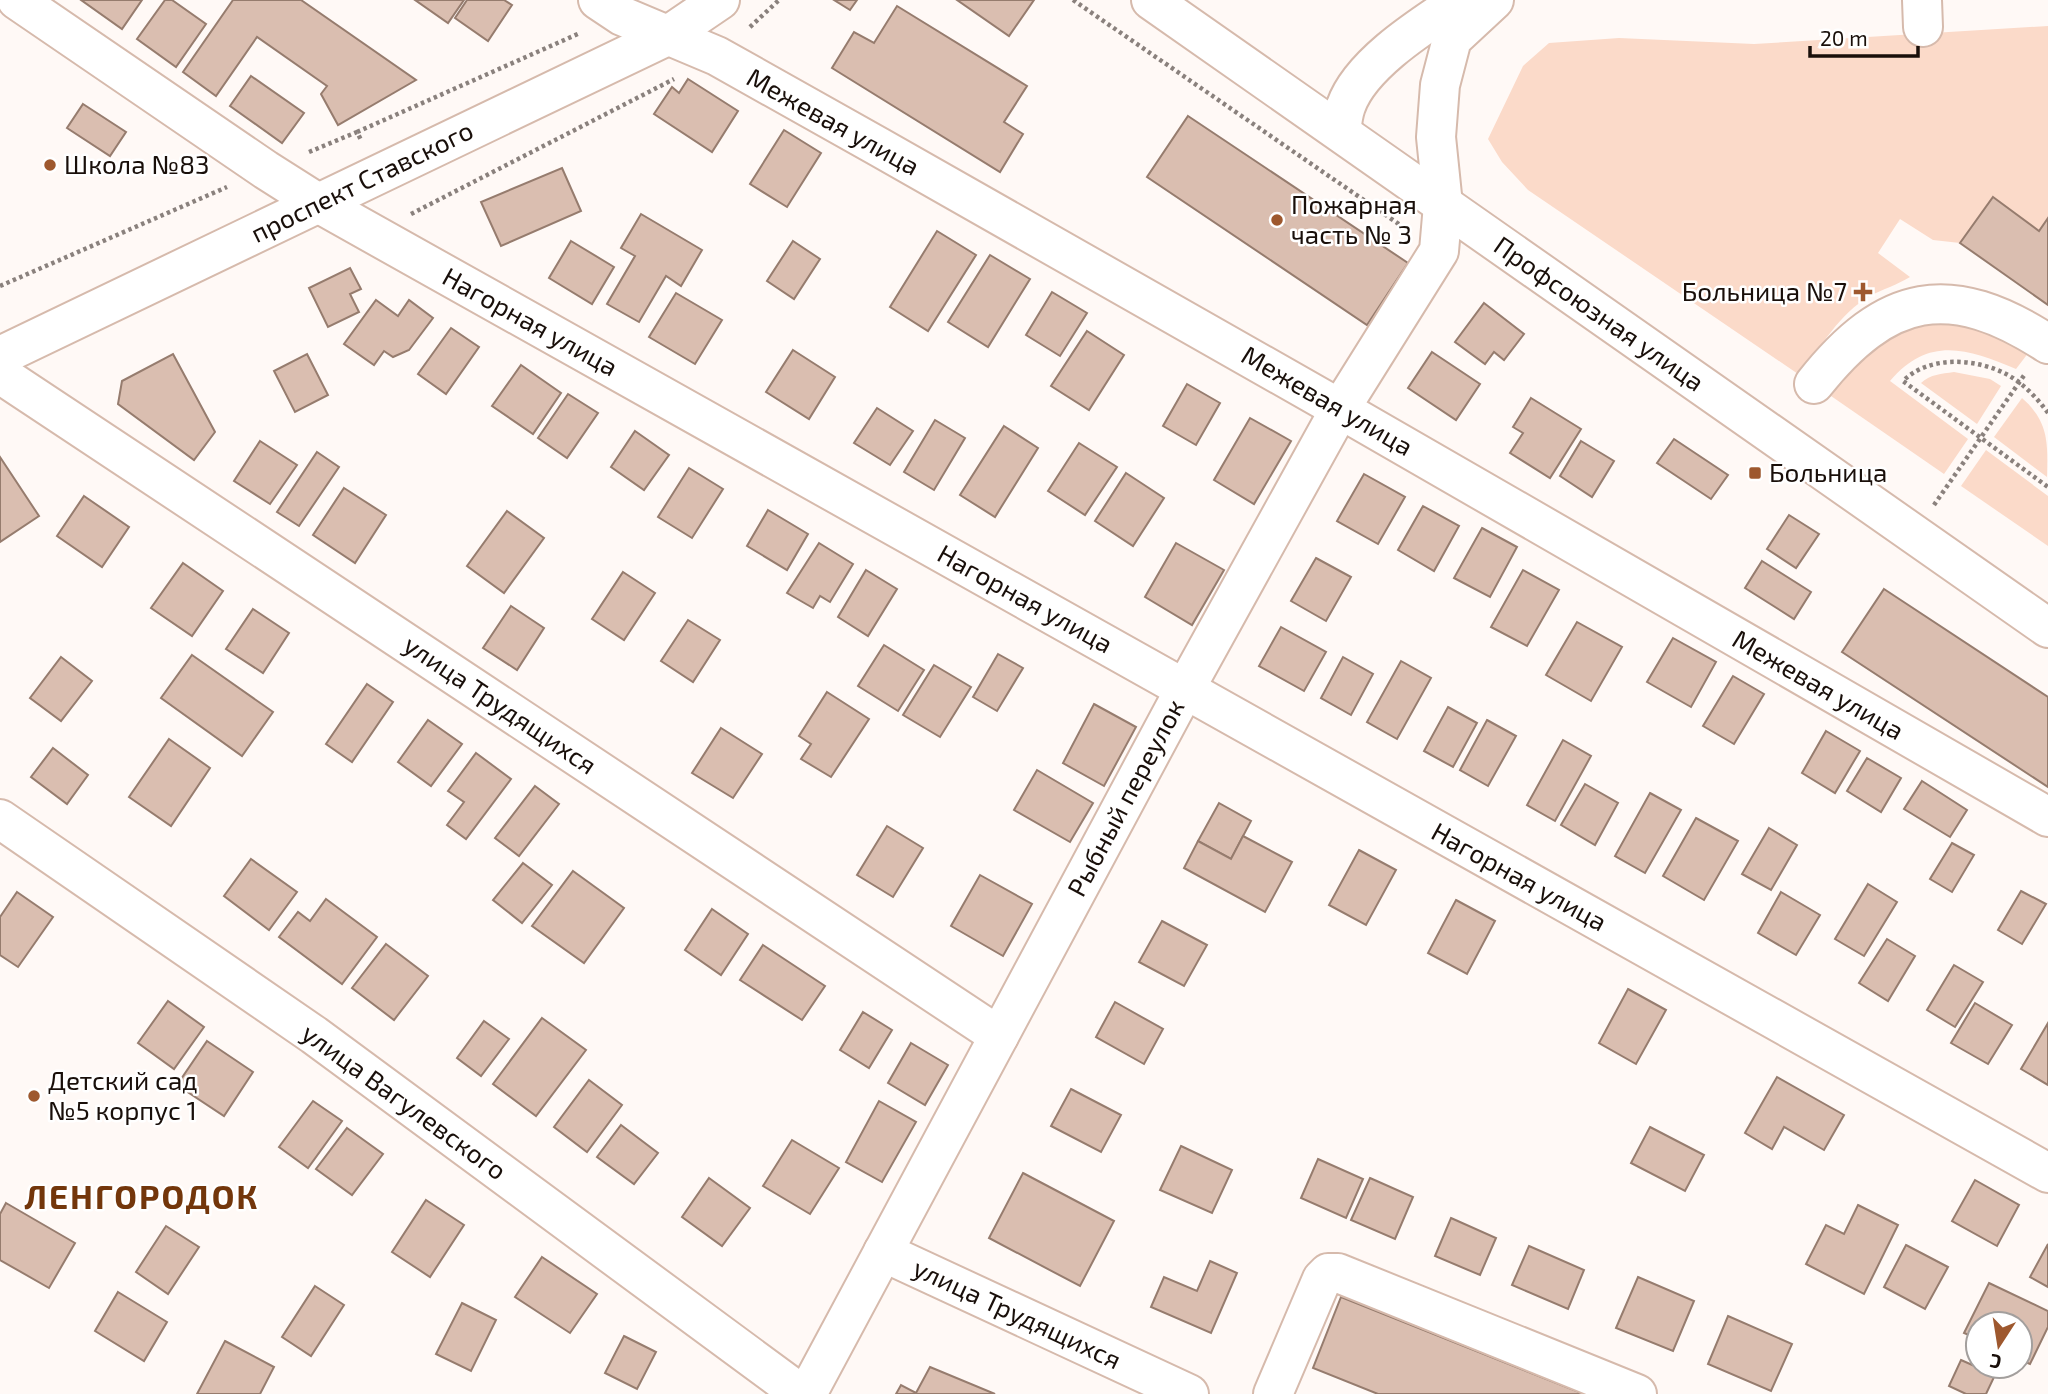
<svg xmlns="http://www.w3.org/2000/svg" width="2048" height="1394" font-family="'Exo 2',sans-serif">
<rect width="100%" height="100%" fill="#fff9f6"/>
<g fill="#fbdac9">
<path d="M 2048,26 L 2048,218 L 2039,231 L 1993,198 L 1960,243 L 1933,240 L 1900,219 L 1878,253 L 1910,277 C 1897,285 1883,289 1870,296 C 1840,313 1819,348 1801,376 L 1528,190 L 1502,162 L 1488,139 L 1523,66 L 1549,43 L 1619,38 L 1754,44 Z"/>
<path d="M 1949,323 L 1971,326 L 2029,352 L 2016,369 C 1967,348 1928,336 1890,381 L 1968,439 L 1944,474 L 1831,396 C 1865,349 1889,327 1949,323 Z"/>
<path d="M 1954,372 L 1990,379 L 2001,386 L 1977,424 L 1921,383 C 1931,374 1941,374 1954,372 Z"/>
<path d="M 2022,398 C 2048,421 2048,441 2047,477 L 1994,437 Z"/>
<polygon points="1986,450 2048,496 2048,546 1961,486"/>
</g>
<g fill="#dabeb0" stroke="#967c6e" stroke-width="2">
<polygon points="81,0 142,0 122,29"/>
<polygon points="165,0 172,0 206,24 176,67 137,39"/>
<polygon points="233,0 301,0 416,80 338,125 321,94 327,86 257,37 216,96 183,72"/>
<polygon points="415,0 464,0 448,23"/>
<polygon points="467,0 504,0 512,5 488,41 455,18"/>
<polygon points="834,0 857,0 850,10"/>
<polygon points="957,0 1034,0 1009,36"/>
<polygon points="897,6 1027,86 1004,122 1023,134 1000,172 832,68 854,32 874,43"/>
<polygon points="251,76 304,113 282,143 230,106"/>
<polygon points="688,79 738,111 712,152 654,114 672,87 679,93"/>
<polygon points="83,104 126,132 110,156 67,128"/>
<polygon points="1188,116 1408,263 1367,325 1147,177"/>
<polygon points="784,130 821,153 787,207 750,184"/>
<polygon points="562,168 581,211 501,246 481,202"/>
<polygon points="1993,197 2039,231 2048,218 2048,305 1960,243"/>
<polygon points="641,214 702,250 681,286 666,276 639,322 607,304 635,256 621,248"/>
<polygon points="937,231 976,255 928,331 890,307"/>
<polygon points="571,241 614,267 592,304 549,278"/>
<polygon points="793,241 820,259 794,299 767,281"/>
<polygon points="990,255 1030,279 988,347 948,322"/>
<polygon points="350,268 361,289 350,294 359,312 328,327 309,288"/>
<polygon points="1052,292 1087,313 1060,356 1026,335"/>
<polygon points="676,293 722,320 695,364 649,337"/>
<polygon points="376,300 398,316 409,300 433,318 409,350 393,357 384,351 374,365 344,344"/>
<polygon points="1484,303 1524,334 1504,360 1494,352 1485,364 1455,342"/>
<polygon points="451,328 479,347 446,394 418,374"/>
<polygon points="1087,331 1124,355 1089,410 1051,386"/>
<polygon points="793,350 835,377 809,419 766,392"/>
<polygon points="1432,352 1480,384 1456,420 1408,388"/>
<polygon points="173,354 215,432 194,460 118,404 122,381"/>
<polygon points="307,354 328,395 295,412 274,371"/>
<polygon points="521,365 561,393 533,434 492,406"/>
<polygon points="1187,384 1220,403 1196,445 1163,426"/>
<polygon points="568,394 598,413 567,458 538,438"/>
<polygon points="1531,398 1581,429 1550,478 1510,453 1523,433 1513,427"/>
<polygon points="877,408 913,431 890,465 854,443"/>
<polygon points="1250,418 1291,441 1254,504 1214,480"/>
<polygon points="935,420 965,438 934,490 904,472"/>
<polygon points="1004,426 1038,448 995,517 960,495"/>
<polygon points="635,431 669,455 644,490 611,467"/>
<polygon points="1674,439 1728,475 1711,499 1657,463"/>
<polygon points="260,441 297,465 270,504 234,481"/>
<polygon points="1581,441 1614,461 1592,497 1560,476"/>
<polygon points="1079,443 1117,467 1085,515 1048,491"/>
<polygon points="317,452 339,467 299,526 277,512"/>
<polygon points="0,457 39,516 0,542"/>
<polygon points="689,468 723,489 692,538 658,517"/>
<polygon points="1126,473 1164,498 1133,546 1095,521"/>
<polygon points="1364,474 1405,497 1378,544 1337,521"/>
<polygon points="344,488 386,515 355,563 313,535"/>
<polygon points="84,496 129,527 102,567 57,536"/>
<polygon points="1423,506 1459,526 1434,571 1398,550"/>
<polygon points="768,510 808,534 787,570 747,546"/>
<polygon points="507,511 544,538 504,593 467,566"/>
<polygon points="1789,515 1819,534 1796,568 1767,549"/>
<polygon points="1482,528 1517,547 1490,597 1454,578"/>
<polygon points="819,543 853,564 830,602 820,596 813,608 787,593"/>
<polygon points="1176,543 1224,570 1192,625 1145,597"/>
<polygon points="1316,558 1351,577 1326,621 1291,601"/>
<polygon points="1762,561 1811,592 1794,619 1745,588"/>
<polygon points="183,563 223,591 192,636 151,608"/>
<polygon points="866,570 897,589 868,636 838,617"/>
<polygon points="1523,570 1559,590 1527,646 1491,627"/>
<polygon points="623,572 655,593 624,640 592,619"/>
<polygon points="1884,589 2048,697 2048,787 1842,652"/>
<polygon points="511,606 544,628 517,670 483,648"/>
<polygon points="253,609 289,633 263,673 226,649"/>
<polygon points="688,620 720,640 693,682 661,661"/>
<polygon points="1577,622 1622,647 1591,701 1546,675"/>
<polygon points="1281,627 1326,652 1304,691 1259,666"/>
<polygon points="1673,638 1716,662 1691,707 1647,682"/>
<polygon points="884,645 924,670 898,711 858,686"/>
<polygon points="998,654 1023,668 997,711 973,697"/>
<polygon points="192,655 273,712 242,756 161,698"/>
<polygon points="61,657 92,681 61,721 30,698"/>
<polygon points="1343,657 1373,674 1351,715 1321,698"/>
<polygon points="1401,661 1431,678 1397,739 1367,722"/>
<polygon points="934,665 971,687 940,737 903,715"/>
<polygon points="1733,676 1764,694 1734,744 1703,726"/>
<polygon points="367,684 393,702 352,762 326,744"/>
<polygon points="827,692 869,719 831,777 801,759 811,744 799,736"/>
<polygon points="1094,704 1136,727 1104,786 1063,763"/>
<polygon points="1448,707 1477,723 1453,767 1424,751"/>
<polygon points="428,720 462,744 431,786 398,762"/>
<polygon points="1487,720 1516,736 1488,786 1460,770"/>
<polygon points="721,728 762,754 733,798 692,773"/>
<polygon points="1826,731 1860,751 1835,793 1802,773"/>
<polygon points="169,739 210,768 171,826 129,797"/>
<polygon points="1563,740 1591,756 1555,821 1527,805"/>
<polygon points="53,748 88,775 67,804 31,777"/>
<polygon points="476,753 511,779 466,839 447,825 464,802 448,791"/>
<polygon points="1867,758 1901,778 1881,812 1847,791"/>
<polygon points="1037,770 1093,803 1070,842 1014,810"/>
<polygon points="1922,781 1967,810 1950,837 1904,809"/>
<polygon points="1585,784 1618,803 1595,845 1561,825"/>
<polygon points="535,786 559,804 519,856 495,838"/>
<polygon points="1650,793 1681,810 1645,873 1615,856"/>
<polygon points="1219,803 1251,821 1231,859 1198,841"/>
<polygon points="1696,818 1738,841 1704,900 1663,876"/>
<polygon points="887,826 923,848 893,897 857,875"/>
<polygon points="1769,828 1797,845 1771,890 1742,874"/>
<polygon points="1243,836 1292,862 1265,912 1184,868 1198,841 1231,859"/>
<polygon points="1952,843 1974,855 1952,892 1930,879"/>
<polygon points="1359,850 1396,870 1366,925 1329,905"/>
<polygon points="251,859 297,892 269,930 224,896"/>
<polygon points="523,863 552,885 522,923 493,900"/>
<polygon points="573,871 624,908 584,963 532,926"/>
<polygon points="980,875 1032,904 1003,956 951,926"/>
<polygon points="1868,884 1897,902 1864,956 1835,939"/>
<polygon points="2021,891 2046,904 2022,944 1998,930"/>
<polygon points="17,892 53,917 18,967 0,955 0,917"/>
<polygon points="1781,892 1820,915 1796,955 1758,933"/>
<polygon points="326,899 377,937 342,984 279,937 298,912 310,921"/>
<polygon points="1456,900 1495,921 1467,974 1428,953"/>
<polygon points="712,909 748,934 721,975 685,950"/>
<polygon points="1162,921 1207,945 1184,986 1139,962"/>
<polygon points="1887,939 1915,956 1888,1001 1859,983"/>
<polygon points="386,944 428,976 394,1020 352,988"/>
<polygon points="763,945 825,986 802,1020 740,980"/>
<polygon points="1954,965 1983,982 1955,1027 1927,1010"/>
<polygon points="1628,989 1666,1010 1636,1064 1599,1043"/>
<polygon points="168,1001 204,1027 174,1069 138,1043"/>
<polygon points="1115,1002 1163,1029 1144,1064 1096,1037"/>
<polygon points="1975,1003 2012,1025 1988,1064 1951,1043"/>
<polygon points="863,1012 892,1030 869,1068 840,1050"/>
<polygon points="542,1018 586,1050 536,1116 493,1084"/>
<polygon points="484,1021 509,1039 481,1076 457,1058"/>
<polygon points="2048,1023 2048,1085 2021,1069"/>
<polygon points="207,1041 253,1072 224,1116 177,1085"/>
<polygon points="911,1043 948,1065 925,1105 888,1083"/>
<polygon points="1777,1077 1844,1115 1824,1150 1784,1127 1772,1149 1745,1133"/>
<polygon points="589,1080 622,1105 587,1152 554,1127"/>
<polygon points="1071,1089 1121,1115 1101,1152 1051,1126"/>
<polygon points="313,1101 342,1121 308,1168 279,1147"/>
<polygon points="879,1101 916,1122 882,1182 846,1162"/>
<polygon points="621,1125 658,1153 634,1184 597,1157"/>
<polygon points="1650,1127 1704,1155 1685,1191 1631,1163"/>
<polygon points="347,1128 383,1154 352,1195 316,1169"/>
<polygon points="792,1140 839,1168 810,1214 763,1186"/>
<polygon points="1181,1146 1232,1170 1212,1213 1160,1190"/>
<polygon points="1318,1159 1363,1179 1346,1218 1301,1198"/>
<polygon points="1023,1173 1114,1221 1080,1286 989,1238"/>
<polygon points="709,1178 750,1208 722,1246 682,1217"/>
<polygon points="1370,1178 1413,1197 1395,1239 1351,1220"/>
<polygon points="1975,1180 2019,1205 1997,1246 1952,1221"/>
<polygon points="426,1200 464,1225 430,1277 392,1252"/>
<polygon points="6,1203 75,1243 49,1288 0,1260 0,1214"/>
<polygon points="1858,1205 1898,1225 1864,1294 1806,1264 1826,1225 1844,1234"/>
<polygon points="1451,1218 1496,1238 1480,1275 1435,1256"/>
<polygon points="166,1226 199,1247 168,1294 136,1272"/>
<polygon points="2048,1244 2048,1287 2030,1277"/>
<polygon points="1906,1245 1948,1267 1925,1309 1884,1287"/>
<polygon points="1529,1246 1584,1270 1568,1309 1512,1285"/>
<polygon points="542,1257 597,1294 570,1333 515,1297"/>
<polygon points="1210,1261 1237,1273 1211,1333 1151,1307 1164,1277 1197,1291"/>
<polygon points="1638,1277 1694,1301 1673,1351 1616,1328"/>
<polygon points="1989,1283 2048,1311 2048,1327 2030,1364 2020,1360 2020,1324 1978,1324 1978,1339 1964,1333"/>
<polygon points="315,1286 344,1305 311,1356 282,1337"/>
<polygon points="118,1292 167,1322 144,1361 95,1331"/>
<polygon points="1341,1297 1584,1394 1378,1394 1313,1368"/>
<polygon points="462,1303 496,1320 471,1371 436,1354"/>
<polygon points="1728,1316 1792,1344 1771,1391 1708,1364"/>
<polygon points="624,1336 656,1352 637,1389 605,1373"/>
<polygon points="225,1341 274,1367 260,1394 197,1394"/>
<polygon points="1961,1360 1995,1375 1986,1394 1966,1394 1949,1386"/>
<polygon points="930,1367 995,1394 896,1394 901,1385 916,1393"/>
</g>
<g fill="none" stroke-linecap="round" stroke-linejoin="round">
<defs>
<g id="minor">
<polyline points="17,0 266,170 318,203 2048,1173"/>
<polyline points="598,0 622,16 717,56 879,147 1340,409 2048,817"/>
<polyline points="1922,0 1923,27"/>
<path d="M 1341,132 C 1342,124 1343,114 1346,106 C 1361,63 1425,24 1461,0"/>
<polyline points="0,356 667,36 720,0"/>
<polyline points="0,374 999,1036"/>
<path d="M 1814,384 C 1886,293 1950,280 2048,344"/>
<polyline points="0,819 314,1035 801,1394"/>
<polyline points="883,1252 1189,1394"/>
<polyline points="807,1394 1185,689 1340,409 1439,251 1443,205 1436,137 1440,85 1452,39 1494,0"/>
<polyline points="1273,1394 1322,1279 1328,1273 1338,1273 1637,1394"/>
</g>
<polyline id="major" points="1151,0 2048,628"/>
</defs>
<use href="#minor" stroke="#d6baac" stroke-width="42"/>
<use href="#major" stroke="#d6baac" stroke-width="42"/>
<g stroke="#8a817d" stroke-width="4.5" stroke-dasharray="3.5 3.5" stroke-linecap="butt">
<polyline points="1073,0 1403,227"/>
<polyline points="750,27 779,0"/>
<polyline points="357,132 580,33"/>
<polyline points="309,152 357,132 361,140"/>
<polyline points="411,214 674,79"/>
<polyline points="0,286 227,187"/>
<path d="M 2048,413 C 2037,398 2024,384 2008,375 C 1977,358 1929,355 1903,381 L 2048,487"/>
<polyline points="1934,505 2025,374"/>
</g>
<use href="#minor" stroke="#fff" stroke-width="38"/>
<use href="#major" stroke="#fff" stroke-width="38"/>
</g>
<g fill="#9e582e" stroke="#fff" stroke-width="2.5">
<circle cx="50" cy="165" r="7"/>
<circle cx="1277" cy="220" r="7"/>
<path d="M1859.5 281.5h7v7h7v7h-7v7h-7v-7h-7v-7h7z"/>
<rect x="1748" y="466" width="14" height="14" rx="3.5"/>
<circle cx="34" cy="1096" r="7"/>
</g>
<g text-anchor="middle" stroke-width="5" stroke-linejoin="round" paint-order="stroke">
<g font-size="26" fill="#190f0a" stroke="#fff">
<text transform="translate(833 122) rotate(29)" y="9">Межевая улица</text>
<text transform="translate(362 182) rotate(-26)" y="9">проспект Ставского</text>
<text transform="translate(1599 314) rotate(35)" y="9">Профсоюзная улица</text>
<text transform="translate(530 322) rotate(29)" y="9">Нагорная улица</text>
<text transform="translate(1327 401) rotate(30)" y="9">Межевая улица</text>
<text transform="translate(1025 599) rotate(29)" y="9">Нагорная улица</text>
<text transform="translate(1818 685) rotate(30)" y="9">Межевая улица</text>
<text transform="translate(500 705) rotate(34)" y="9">улица Трудящихся</text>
<text transform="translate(1126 798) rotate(-62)" y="9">Рыбный переулок</text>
<text transform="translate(1519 877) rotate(29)" y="9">Нагорная улица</text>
<text transform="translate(404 1102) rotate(36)" y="9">улица Вагулевского</text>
<text transform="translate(1017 1314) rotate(25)" y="9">улица Трудящихся</text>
</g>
<g font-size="26" fill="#190f0a" stroke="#fff" text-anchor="start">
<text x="64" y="174">Школа №83</text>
<text x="1291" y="214">Пожарная<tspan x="1291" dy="30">часть № 3</tspan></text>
<text x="1847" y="301" text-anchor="end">Больница №7</text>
<text x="1769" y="482">Больница</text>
<text x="48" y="1090">Детский сад<tspan x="48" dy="30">№5 корпус 1</tspan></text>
</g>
<g font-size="33" font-weight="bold" letter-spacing="2" fill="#73360b" stroke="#fff">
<text x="142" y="1209">ЛЕНГОРОДОК</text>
</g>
</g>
<g transform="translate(1999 1345) rotate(192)"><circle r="33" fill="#ffffff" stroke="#a39f9d" stroke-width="2"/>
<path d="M0-5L12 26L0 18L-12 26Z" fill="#9e582e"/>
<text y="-10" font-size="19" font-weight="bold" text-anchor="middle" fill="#190f0a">С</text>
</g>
<path d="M1810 46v10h108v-10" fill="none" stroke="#190f0a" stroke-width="3.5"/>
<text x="1820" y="46" font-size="21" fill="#190f0a" stroke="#ffffff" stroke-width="5" paint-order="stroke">20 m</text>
</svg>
